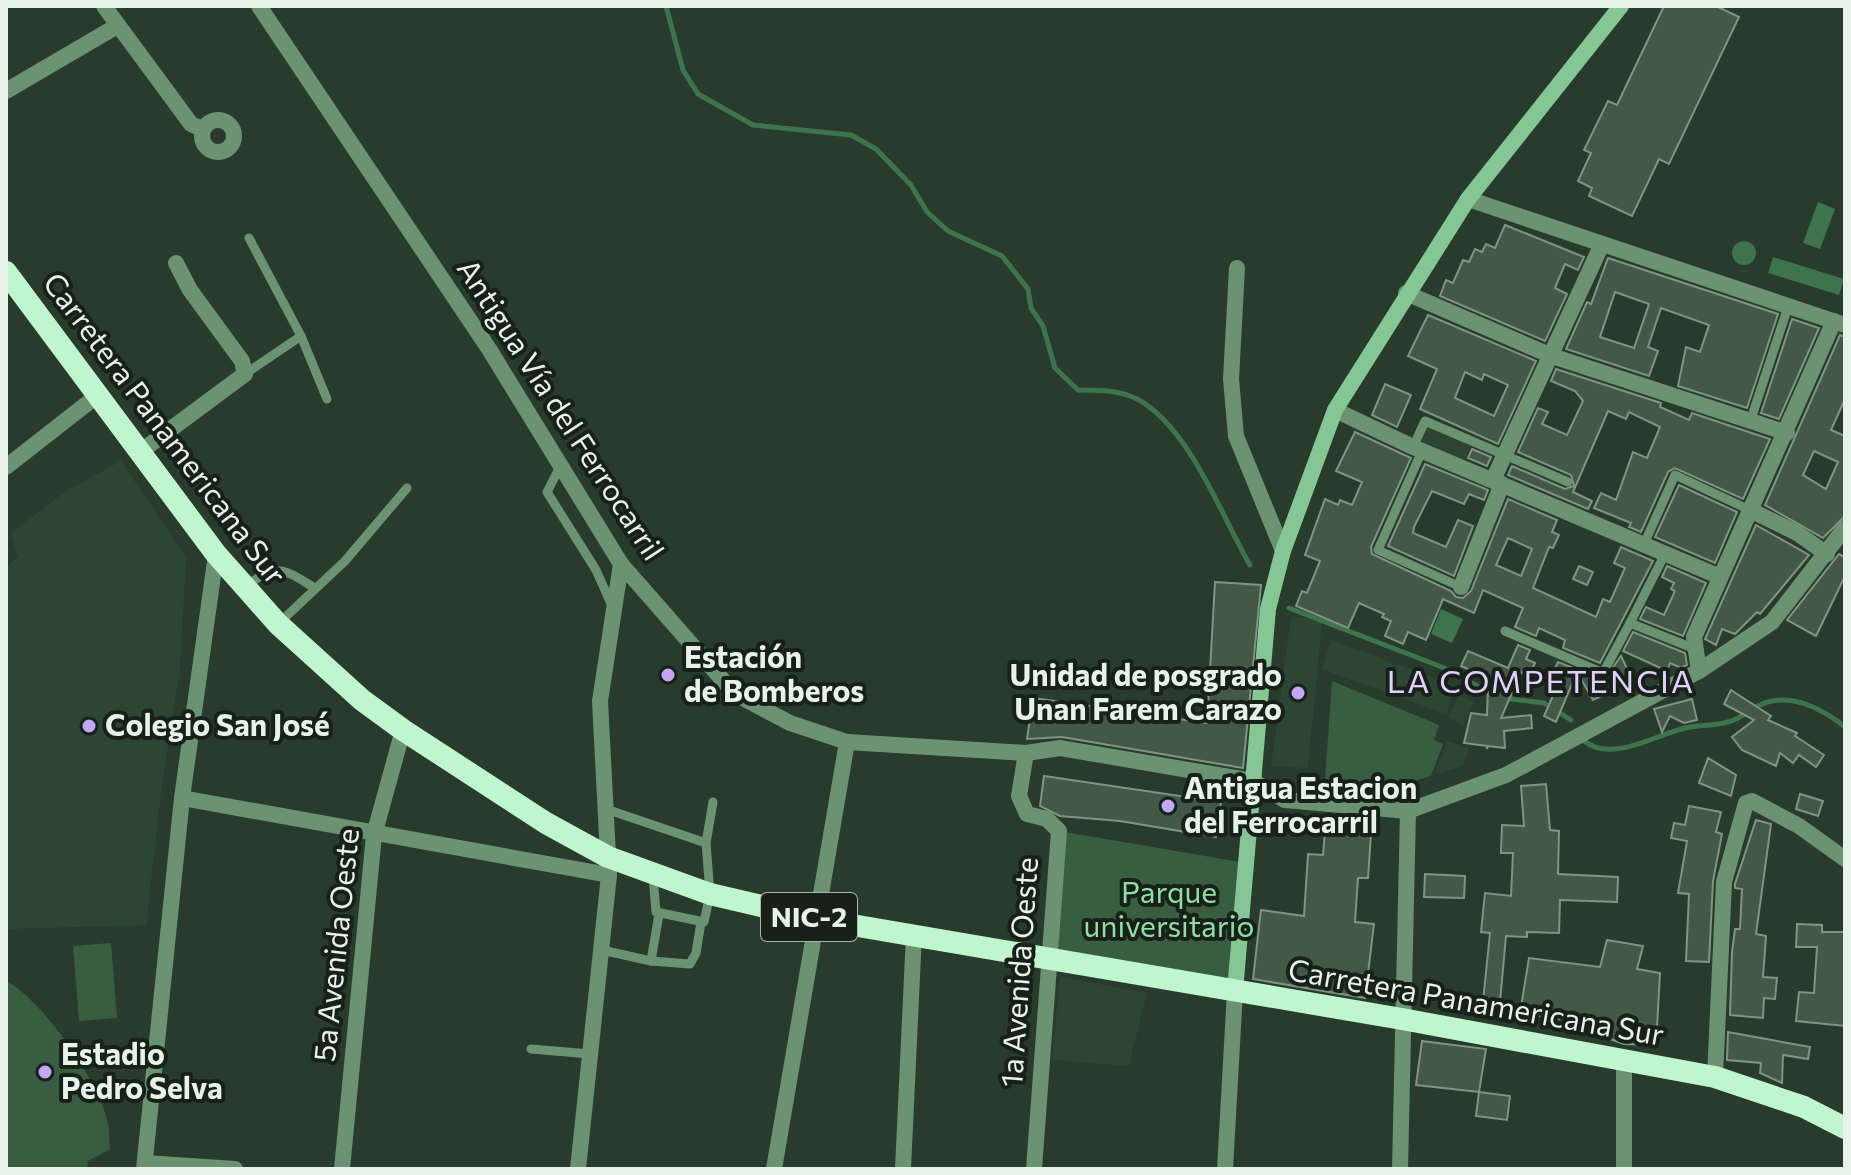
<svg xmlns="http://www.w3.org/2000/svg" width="1851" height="1175" font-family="Commissioner,sans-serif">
<rect width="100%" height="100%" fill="#293b2d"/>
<g fill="#2d4633">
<polygon points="1425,424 1472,444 1465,460 1418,440"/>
<polygon points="121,461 186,557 180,668 162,784 146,925 6,929 6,567 18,557 11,533 69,489"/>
<polygon points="1291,616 1322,621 1308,768 1271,766"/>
<polygon points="1331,640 1456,686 1446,714 1322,669"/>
<polygon points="1459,695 1474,702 1463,725 1448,718"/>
<polygon points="1447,741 1469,748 1463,766 1435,774"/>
<polygon points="1060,977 1147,993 1129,1066 1052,1060"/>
</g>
<g fill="#385d41">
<polygon points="1332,681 1439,725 1434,740 1443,744 1431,776 1391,788 1325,779"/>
<polygon points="1065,832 1240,862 1228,984 1058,950"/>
<polygon points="111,943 117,1018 79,1021 73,946"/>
<path d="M 6,981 C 42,999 101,1084 108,1124 C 110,1132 109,1141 110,1149 L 88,1161 L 87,1169 L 6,1169 Z"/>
</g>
<g fill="#3e744d">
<polygon points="1818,202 1835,209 1820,249 1803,243"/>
<circle cx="1744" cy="253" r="12"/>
<polygon points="1773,257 1844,279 1839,295 1768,273"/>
<polygon points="1441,609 1463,619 1452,643 1431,634"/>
</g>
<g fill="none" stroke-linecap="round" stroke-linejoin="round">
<g stroke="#3e744d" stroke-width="5">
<path d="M 666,6 L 683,70 L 698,94 L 753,125 L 851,135 L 876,149 L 911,185 L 927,212 L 948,231 L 1002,256 L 1028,289 L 1031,308 L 1043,326 L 1055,368 L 1078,390 C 1099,391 1119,389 1139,400 C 1190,429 1221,515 1250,565"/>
<polyline points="1289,608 1447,669 1493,695"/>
<polyline points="1503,698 1544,703 1571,720"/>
<path d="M 1584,741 C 1612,763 1655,735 1685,728 C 1699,725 1714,726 1728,722 C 1741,719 1748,710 1760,705 C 1789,691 1823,709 1845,727"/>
</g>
</g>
<g fill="#445848" stroke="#7f9483" stroke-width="2" fill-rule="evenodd">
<polygon points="1664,6 1716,6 1739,17 1669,164 1659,159 1632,216 1589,196 1592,188 1578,181 1591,153 1584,150 1608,101 1617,105"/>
<polygon points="1505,225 1584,257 1578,270 1565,264 1555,288 1567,294 1545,341 1440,296 1446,280 1453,283 1463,260 1469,262 1475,249 1482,252 1486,244 1495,248"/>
<path d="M 1608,258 L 1778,314 L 1747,408 L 1678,386 L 1686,347 L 1700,352 L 1709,325 L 1661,308 L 1648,347 L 1658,351 L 1649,376 L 1566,349 L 1587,302 L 1591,304 ZM 1615,292 L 1649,304 L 1634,348 L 1600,337 Z"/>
<path d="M 1428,315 L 1536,361 L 1498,444 L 1420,409 L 1437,369 L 1408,356 ZM 1465,372 L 1482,380 L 1484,374 L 1508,385 L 1494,416 L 1455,398 Z"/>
<polygon points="1792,319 1819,328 1779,419 1761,413"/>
<path d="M 1840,335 L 1845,337 L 1845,399 L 1831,430 L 1845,436 L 1845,516 L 1823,538 L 1765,505 ZM 1814,451 L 1838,462 L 1826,489 L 1803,475 Z"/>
<polygon points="1556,369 1661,403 1660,407 1689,420 1692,413 1770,439 1743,499 1675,468 1668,472 1641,532 1629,527 1631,523 1594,508 1601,493 1616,500 1633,452 1647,458 1660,427 1629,412 1626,419 1608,411 1589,455 1573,492 1592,501 1588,509 1508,475 1512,466 1565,489 1574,486 1571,475 1518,452 1538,408 1548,412 1542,424 1567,435 1583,401 1575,391 1551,381"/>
<polygon points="1385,384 1411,395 1397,427 1372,415"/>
<path d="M 1355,432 L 1411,458 L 1371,547 L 1372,554 L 1451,591 L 1456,597 L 1463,598 L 1471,591 L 1508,499 L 1557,520 L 1552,532 L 1559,535 L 1553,548 L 1549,547 L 1533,588 L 1596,617 L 1603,599 L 1610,602 L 1625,568 L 1614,563 L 1621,547 L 1653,561 L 1600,663 L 1563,648 L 1565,640 L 1539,628 L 1536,636 L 1515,627 L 1523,608 L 1483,590 L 1474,613 L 1443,599 L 1426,640 L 1408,632 L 1403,644 L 1385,636 L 1391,621 L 1382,617 L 1384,614 L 1359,603 L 1348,628 L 1296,606 L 1302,591 L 1307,593 L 1320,561 L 1305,555 L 1325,499 L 1338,505 L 1340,500 L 1352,505 L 1362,482 L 1336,471 ZM 1508,538 L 1532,549 L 1521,576 L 1496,565 Z"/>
<polygon points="1472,449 1491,457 1487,466 1468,458"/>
<polygon points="1425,464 1488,490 1484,500 1469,494 1464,504 1432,491 1414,527 1413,533 1446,547 1458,520 1473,526 1454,576 1388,546"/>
<polygon points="1679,485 1737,512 1715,563 1655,537"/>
<polygon points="1756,525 1809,555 1760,614 1757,612 1735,634 1722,629 1716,645 1705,639"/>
<polygon points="1839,554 1845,557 1845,576 1816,636 1787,620"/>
<polygon points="1579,566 1593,572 1587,585 1573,579"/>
<polygon points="1667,566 1706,583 1683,636 1640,619 1646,607 1664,615 1675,591 1671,589 1674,583 1662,577"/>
<polygon points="1215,582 1261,585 1243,768 1062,737 1027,739 1033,698 1207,723"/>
<polygon points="1633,632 1685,653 1687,665 1681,668 1670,663 1667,671 1623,651"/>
<polygon points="1518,645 1530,650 1526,659 1535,663 1529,675 1521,672 1501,718 1531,715 1532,728 1504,731 1505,748 1488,746 1487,749 1487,746 1464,743 1471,713 1487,715 1488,687 1482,684 1485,677 1461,666 1468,651 1508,668"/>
<polygon points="1621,656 1633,681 1593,700 1577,672 1556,722 1544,716 1559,682 1550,679 1558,662 1604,680"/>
<polygon points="1731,690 1771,716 1768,720 1797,733 1795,736 1824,755 1816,767 1799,755 1793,763 1780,753 1776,766 1742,750 1732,737 1754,720 1724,704"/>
<polygon points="1692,699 1697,720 1684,723 1670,716 1662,732 1654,709"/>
<polygon points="1708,758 1736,775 1731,796 1699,783"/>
<polygon points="1044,776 1221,802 1216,837 1120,821 1060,816 1040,806"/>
<polygon points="1546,784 1550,830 1559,831 1558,874 1618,877 1617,902 1560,900 1559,933 1527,932 1527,937 1506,936 1500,1002 1483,1001 1490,933 1481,932 1485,893 1511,896 1513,853 1501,853 1502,825 1524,826 1521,786"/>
<polygon points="1800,794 1823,801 1818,816 1796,809"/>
<polygon points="1689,806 1721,812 1716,832 1722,834 1713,881 1709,962 1686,961 1689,894 1678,893 1687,841 1671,838 1674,823 1685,825"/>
<polygon points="1756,820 1771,824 1756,934 1766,936 1763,977 1777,978 1775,999 1764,998 1763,1018 1730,1015 1732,952 1735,929 1740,929 1742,889 1735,888 1735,884"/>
<polygon points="1325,831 1371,834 1368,878 1358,878 1355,922 1374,924 1365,998 1253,979 1261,910 1304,916 1308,854 1323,855"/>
<polygon points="1425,874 1465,876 1464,898 1424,897"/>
<polygon points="1797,924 1822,925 1822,932 1845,932 1845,1026 1796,1021 1799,992 1814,993 1817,947 1796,947"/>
<polygon points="1607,940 1643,946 1637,969 1660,973 1656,1045 1624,1044 1610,1039 1612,1027 1520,1013 1529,958 1600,967"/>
<polygon points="1728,1032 1810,1047 1808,1059 1783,1055 1782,1083 1760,1073 1761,1063 1727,1060"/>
<polygon points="1422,1041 1486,1049 1479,1092 1416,1085"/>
<polygon points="1479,1092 1510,1096 1507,1120 1476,1116"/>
</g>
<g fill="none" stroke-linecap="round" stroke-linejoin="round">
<g stroke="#6a9273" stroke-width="9">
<polyline points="249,238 301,336 327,399"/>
<polyline points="245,374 301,336"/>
<polyline points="1750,422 1788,307"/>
<polyline points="1413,447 1425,421 1568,482"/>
<polyline points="1422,451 1378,550 1461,587"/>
<polyline points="562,463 547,492 596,570 612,606"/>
<polyline points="1644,544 1675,475 1750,510"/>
<polyline points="1665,554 1630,623 1695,649"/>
<path d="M 247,586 C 277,561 285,570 315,588"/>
<polyline points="278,624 345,561 407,488"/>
<polyline points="1505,631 1603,673 1630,623"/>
<polyline points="606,809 706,843 713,802"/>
<polyline points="653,876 656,912 704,922 710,894 706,843"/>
<polyline points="602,950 651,961 690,964 696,953 701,922"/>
<polyline points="651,961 659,914"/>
<polyline points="531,1049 590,1054"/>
</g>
<g stroke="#6a9273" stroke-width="16">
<polyline points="104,6 191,124 202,129"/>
<polyline points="259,6 489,349 621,564 735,694 790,723 847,742 1026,753 1060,748 1253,781 1285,800 1408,811 1506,775 1699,671 1772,622 1845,528"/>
<polyline points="6,91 117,26"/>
<circle cx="218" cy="136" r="16"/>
<polyline points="1468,199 1845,325"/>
<polyline points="1237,268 1231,379 1236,436 1283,551"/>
<polyline points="1406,293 1552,356 1787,433"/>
<polyline points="1335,410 1413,447 1718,576"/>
<polyline points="140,452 245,374 242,361 190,290 176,263"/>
<polyline points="6,467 98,395"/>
<polyline points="1493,480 1602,244"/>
<polyline points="1750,510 1797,533 1827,554"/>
<polyline points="1461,587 1502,484"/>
<polyline points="1699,671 1694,637 1834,321"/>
<polyline points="1026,753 1019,796 1027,814 1047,819 1059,831 1034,1169"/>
<polyline points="182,798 609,875"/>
<polyline points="1715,1077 1724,882 1746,803 1752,801 1799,826 1845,859"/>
<polyline points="145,1163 235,1169"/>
<polyline points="144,1169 182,798 216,554"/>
<polyline points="342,1169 374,835 403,730"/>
<polyline points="578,1169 609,875 600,701 621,564"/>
<polyline points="774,1169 847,742"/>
<polyline points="903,1169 914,934"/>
<polyline points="1225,1169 1235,991"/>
<polyline points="1400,1169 1408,811"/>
<polyline points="1624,1169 1624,1059"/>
</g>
<polyline stroke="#84c694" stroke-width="16" points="1235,991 1268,609 1283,551 1335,410 1468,199 1621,6"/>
<polyline stroke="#c0f6ce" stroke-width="22" points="6,272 216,554 278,624 362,700 403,730 546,823 608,857 710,894 817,919 1402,1019 1715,1077 1804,1107 1845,1128"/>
</g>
<g fill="#c3a7f2" stroke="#18201a" stroke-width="3">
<circle cx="668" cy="675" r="8"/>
<circle cx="1298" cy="693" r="8"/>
<circle cx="89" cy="726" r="8"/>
<circle cx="1168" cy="806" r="8"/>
<circle cx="45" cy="1072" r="8"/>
</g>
<g text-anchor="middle" stroke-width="8" stroke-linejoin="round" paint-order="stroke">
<rect fill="#18201a" stroke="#a9b3ab" stroke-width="2" x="761" y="893" width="96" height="48" rx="6"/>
<g font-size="28" font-weight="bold" fill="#e7f2e9">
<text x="809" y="927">NIC-2</text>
</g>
<g font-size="30" fill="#e7f2e9" stroke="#18201a">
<text transform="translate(560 410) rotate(57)" y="10">Antigua Vía del Ferrocarril</text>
<text transform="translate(164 429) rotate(53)" y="10">Carretera Panamericana Sur</text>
<text transform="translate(337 945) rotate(-84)" y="10">5a Avenida Oeste</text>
<text transform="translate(1020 972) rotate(-86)" y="10">1a Avenida Oeste</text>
<text transform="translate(1476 1003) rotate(10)" y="10">Carretera Panamericana Sur</text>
</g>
<g font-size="30" font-weight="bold" fill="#e7f2e9" stroke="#18201a" text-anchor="start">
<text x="684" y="668">Estación<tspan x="684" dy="34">de Bomberos</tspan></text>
<text x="1282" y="686" text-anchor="end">Unidad de posgrado<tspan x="1282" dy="34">Unan Farem Carazo</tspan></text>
<text x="105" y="736">Colegio San José</text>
<text x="1184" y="799">Antigua Estacion<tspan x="1184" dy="34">del Ferrocarril</tspan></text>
<text x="61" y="1065">Estadio<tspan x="61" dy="34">Pedro Selva</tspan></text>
</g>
<g font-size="30" fill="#8fdfa3" stroke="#18201a">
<text x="1169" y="903">Parque<tspan x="1169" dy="34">universitario</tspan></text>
</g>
<g font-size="32" letter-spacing="2" fill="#e0d1fb" stroke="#18201a">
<text x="1541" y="693">LA COMPETENCIA</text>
</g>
</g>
<rect width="1851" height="1175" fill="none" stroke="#e7f2e9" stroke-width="16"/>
</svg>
